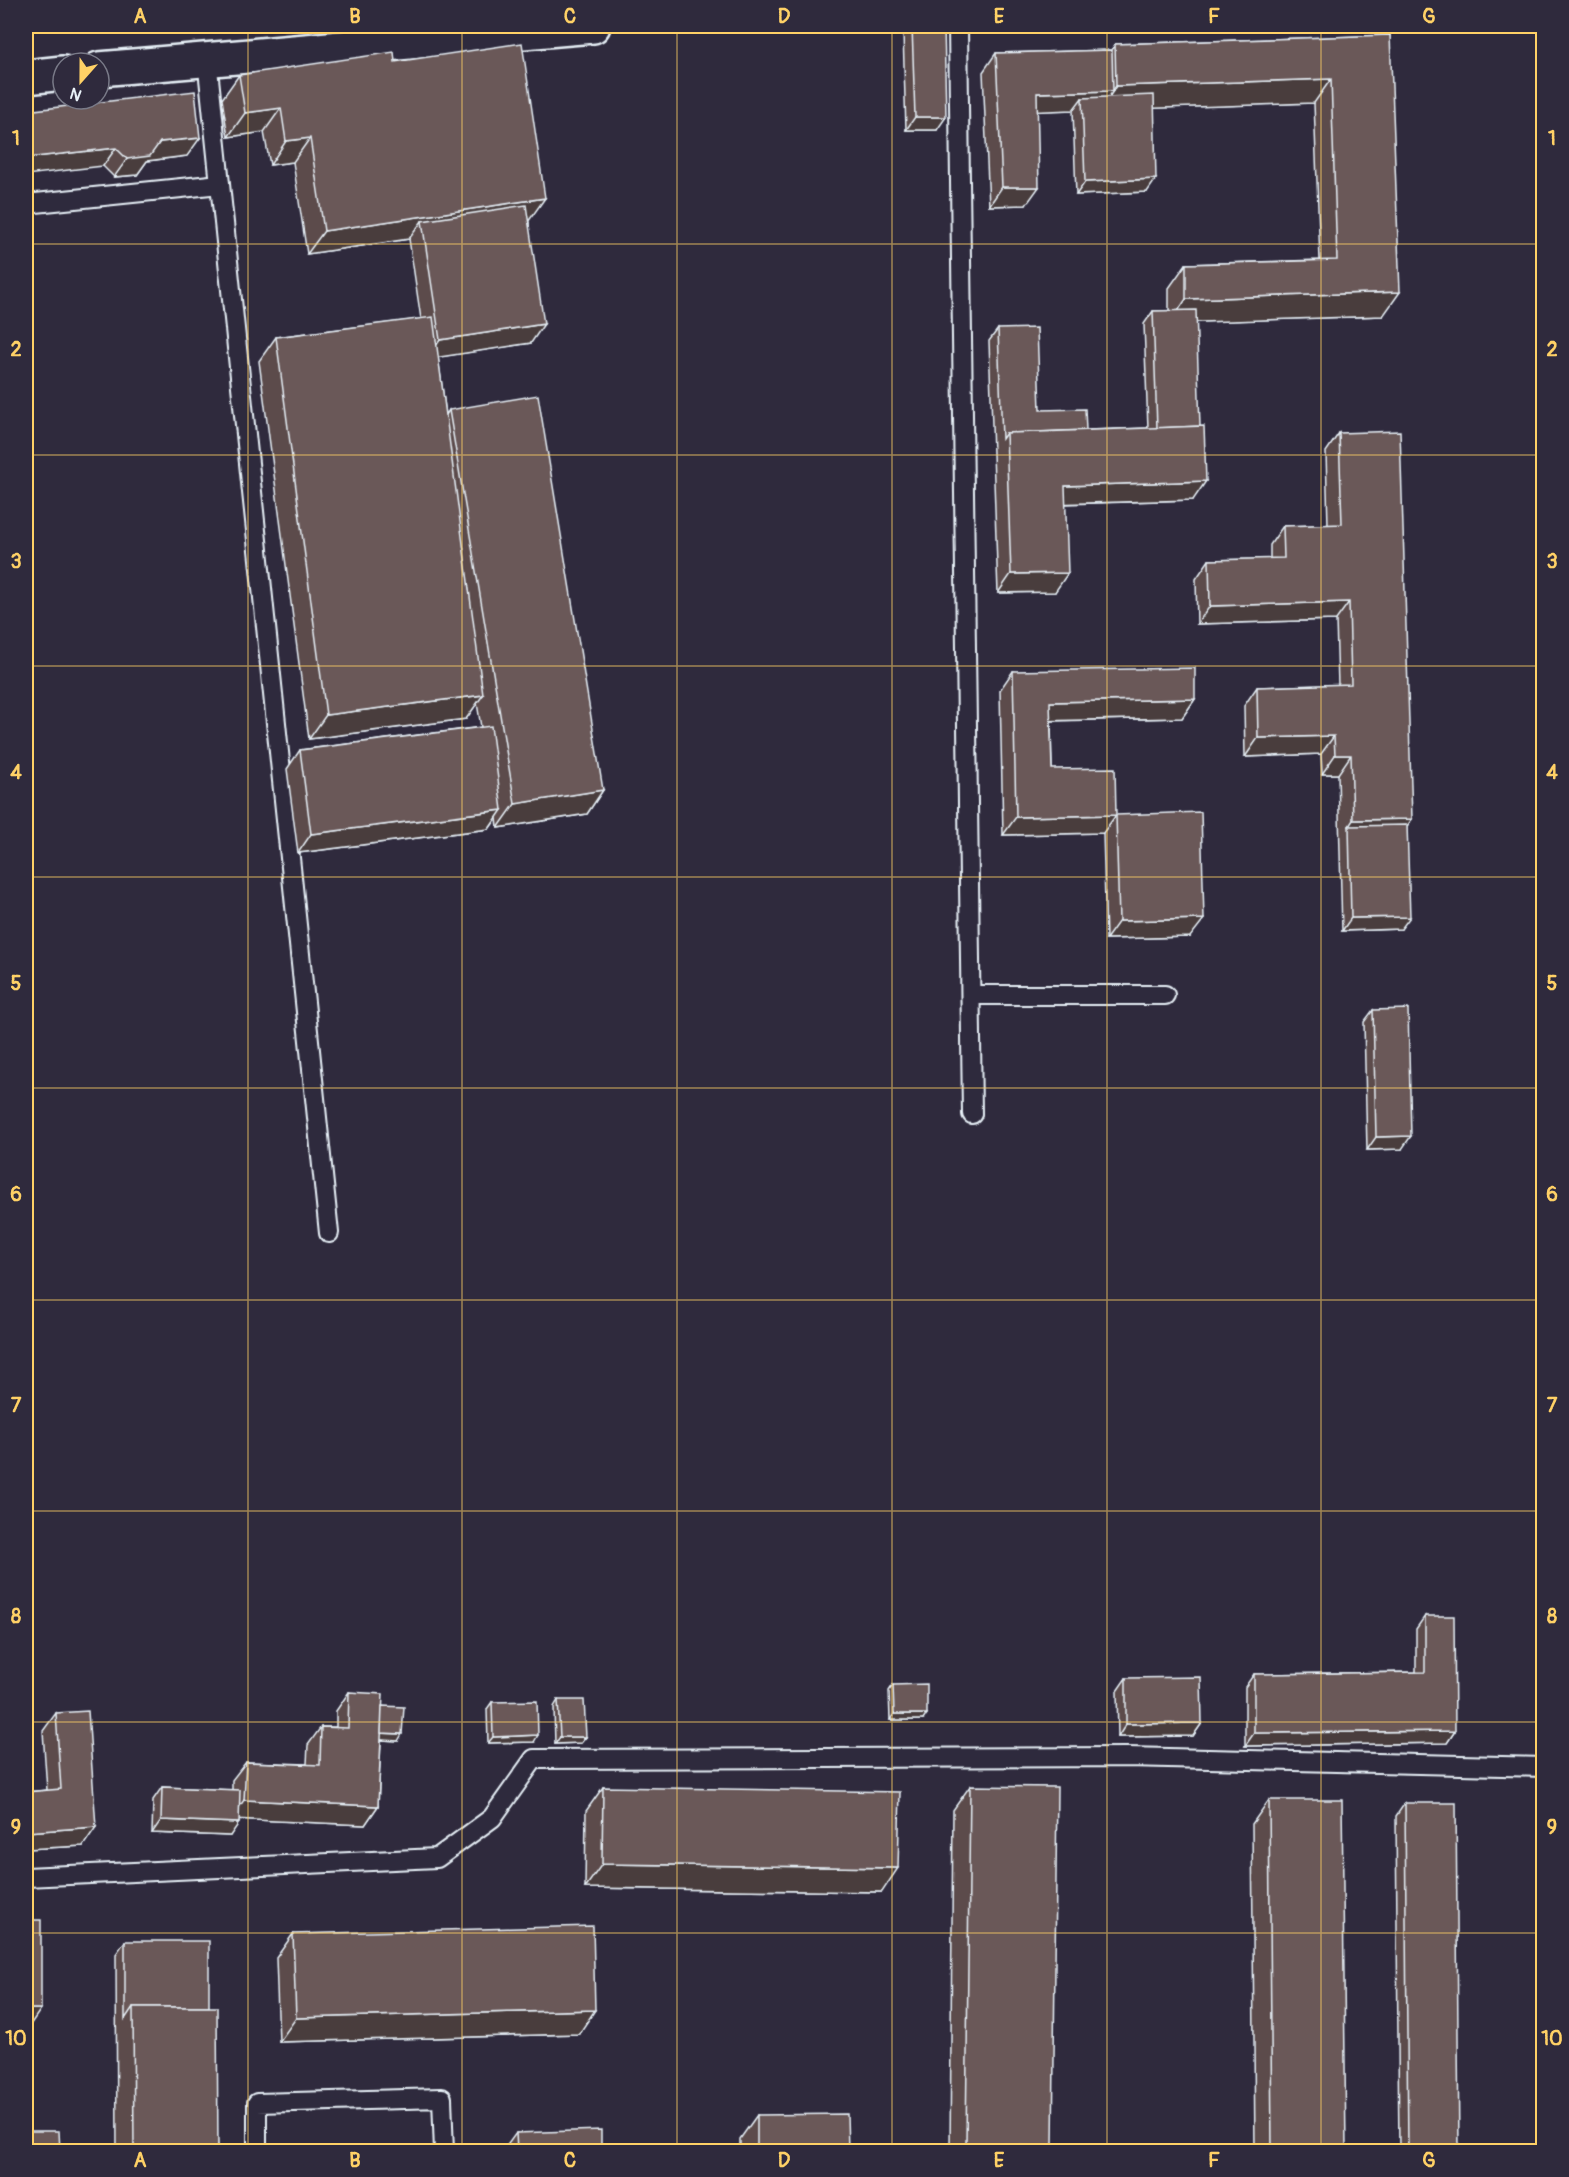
<svg xmlns="http://www.w3.org/2000/svg" width="1569" height="2177" font-family="Pangolin,sans-serif">
<rect width="100%" height="100%" fill="#2f2a3d"/>
<filter id="ink" filterUnits="userSpaceOnUse"><feTurbulence type="fractalNoise" baseFrequency=".0167" numOctaves="2"/><feDisplacementMap in="SourceGraphic" scale="12" xChannelSelector="R" yChannelSelector="G"/><feConvolveMatrix kernelMatrix="1 2 1 2 8 2 1 2 1" color-interpolation-filters="sRGB"/></filter>
<g filter="url(#ink)">
<g fill="none" stroke-linecap="round" stroke-linejoin="round">
<defs>
<g id="service">
<polyline points="958,26 972,1114"/>
<polyline points="207,59 329,1233"/>
<polyline points="26,204 220,184"/>
<polyline points="971,995 1165,995"/>
<polyline points="26,1877 437,1858 492,1818 534,1759 1128,1757 1544,1767"/>
<polyline points="257,2152 257,2103 442,2098 444,2152"/>
</g>
<g id="minor">
<polyline points="99,69 593,26"/>
<polyline points="26,77 63,73"/>
</g>
</defs>
<use href="#service" stroke="#e8f1f8" stroke-width="22"/>
<use href="#minor" stroke="#e8f1f8" stroke-width="38"/>
<use href="#service" stroke="#2f2a3d" stroke-width="18"/>
<use href="#minor" stroke="#2f2a3d" stroke-width="33"/>
</g>
<g fill="#5b4c4c" stroke="#e8f1f8" stroke-width="1.5">
<polygon points="908,26 944,26 937,130 906,130 903,33"/>
<polygon points="1390,35 1383,316 1196,322 1193,500 1065,504 1055,592 998,593 989,341 998,329 1040,410 1086,430 1148,428 1144,324 1153,311 1169,311 1169,288 1186,264 1320,260 1314,103 1154,108 1147,192 1076,195 1073,110 1037,111 1026,205 989,206 983,72 996,53 1112,50 1115,44"/>
<polygon points="395,62 529,222 531,343 438,357 446,415 449,410 603,790 587,814 498,828 497,818 489,829 298,853 287,769 300,750 481,727 477,703 466,719 309,739 259,361 276,337 421,319 409,239 307,254 293,162 270,165 264,132 228,137 222,99 239,75"/>
<polygon points="26,111 187,156 147,161 137,175 114,177 103,166"/>
<polygon points="1339,433 1412,819 1407,825 1401,929 1342,931 1338,774 1322,774 1321,754 1245,757 1244,706 1257,687 1338,685 1336,620 1197,624 1196,579 1209,560 1270,559 1270,545 1283,526 1328,525 1326,452"/>
<polygon points="1013,671 1195,699 1182,718 1051,721 1052,769 1116,815 1190,937 1106,939 1103,833 1003,835 1000,690"/>
<polygon points="1373,1010 1402,1149 1367,1150 1364,1022"/>
<polygon points="1425,1616 1455,1731 1447,1743 1245,1746 1245,1687 1254,1674 1416,1672 1416,1629"/>
<polygon points="1126,1678 1202,1723 1193,1736 1118,1737 1117,1691"/>
<polygon points="893,1685 923,1720 890,1720 889,1691"/>
<polygon points="349,1692 382,1706 398,1741 381,1740 378,1806 365,1825 239,1819 230,1836 152,1833 153,1800 162,1787 232,1790 232,1780 246,1762 307,1764 308,1745 321,1727 336,1727 336,1711"/>
<polygon points="558,1700 586,1737 581,1743 555,1744 554,1707"/>
<polygon points="492,1702 534,1742 488,1743 487,1709"/>
<polygon points="56,1713 83,1846 26,1849 26,1792 47,1790 43,1731"/>
<polygon points="970,1786 1049,2151 950,2151 953,1810"/>
<polygon points="603,1787 882,1892 585,1888 586,1811"/>
<polygon points="1269,1800 1346,2151 1255,2151 1252,1824"/>
<polygon points="1405,1803 1459,2151 1399,2151 1396,1816"/>
<polygon points="293,1934 579,2034 279,2042 276,1958"/>
<polygon points="125,1941 209,2007 218,2151 117,2151 116,1954"/>
<polygon points="757,2115 848,2151 740,2151 740,2139"/>
<polygon points="516,2133 601,2151 503,2151"/>
</g>
<g fill="#4a3e3e" stroke="#e8f1f8" stroke-width="1.5">
<polygon points="1331,79 1314,103 1100,110 1116,86"/>
<polygon points="1113,91 1100,110 1082,98 1073,110 1024,112 1037,93"/>
<polygon points="281,108 264,132 228,137 245,113"/>
<polygon points="915,117 946,117 937,130 906,130"/>
<polygon points="200,138 187,156 147,161 137,175 114,177 127,159 160,142"/>
<polygon points="310,138 293,162 270,165 286,141"/>
<polygon points="116,148 103,166 26,175 26,158"/>
<polygon points="1156,179 1147,192 1076,195 1085,182"/>
<polygon points="1002,187 1039,187 1026,205 989,206"/>
<polygon points="545,198 528,222 422,221 409,239 307,254 324,231"/>
<polygon points="1400,292 1383,316 1170,323 1186,299"/>
<polygon points="544,324 531,343 427,359 440,340"/>
<polygon points="1206,481 1193,500 1051,504 1065,486"/>
<polygon points="1068,573 1055,592 998,593 1011,574"/>
<polygon points="1349,602 1336,620 1197,624 1210,606"/>
<polygon points="483,695 466,719 309,739 326,715"/>
<polygon points="1195,699 1182,718 1037,721 1050,702"/>
<polygon points="1334,736 1321,754 1245,757 1258,738"/>
<polygon points="1335,755 1351,755 1338,774 1322,774"/>
<polygon points="603,790 587,814 498,828 515,804"/>
<polygon points="502,810 489,829 298,853 311,834"/>
<polygon points="1116,815 1103,833 1003,835 1016,817"/>
<polygon points="1412,819 1399,838 1349,826 1353,820"/>
<polygon points="1410,917 1401,929 1342,931 1351,918"/>
<polygon points="1204,919 1190,937 1106,939 1119,921"/>
<polygon points="1411,1136 1402,1149 1367,1150 1376,1137"/>
<polygon points="894,1714 927,1714 923,1720 890,1720"/>
<polygon points="1202,1723 1193,1736 1118,1737 1126,1724"/>
<polygon points="1455,1731 1447,1743 1245,1746 1254,1733"/>
<polygon points="373,1733 402,1734 398,1741 368,1739"/>
<polygon points="538,1735 534,1742 488,1743 493,1737"/>
<polygon points="560,1737 586,1737 581,1743 555,1744"/>
<polygon points="244,1800 378,1806 365,1825 231,1819"/>
<polygon points="161,1820 239,1823 230,1836 152,1833"/>
<polygon points="96,1827 83,1846 26,1849 26,1832"/>
<polygon points="602,1864 898,1868 882,1892 585,1888"/>
<polygon points="26,2009 41,2009 28,2028 26,2028"/>
<polygon points="595,2010 579,2034 279,2042 296,2018"/>
<polygon points="966,2145 1053,2146 1049,2151 961,2151"/>
</g>
<g fill="#6a5858" stroke="#e8f1f8" stroke-width="1.5">
<polygon points="912,26 944,26 946,117 915,117"/>
<polygon points="1390,35 1400,292 1186,299 1186,264 1337,260 1331,79 1116,86 1115,44"/>
<polygon points="522,43 545,198 324,231 310,138 286,141 281,108 245,113 239,75 394,52 395,62"/>
<polygon points="1112,50 1113,91 1037,93 1039,187 1002,187 996,53"/>
<polygon points="195,91 200,138 160,142 150,156 127,159 116,148 26,158 26,111"/>
<polygon points="1154,95 1156,179 1085,182 1082,98"/>
<polygon points="526,205 544,324 440,340 422,221"/>
<polygon points="1196,310 1200,426 1157,428 1153,311"/>
<polygon points="433,317 483,695 326,715 276,337"/>
<polygon points="1037,328 1040,410 1085,409 1086,430 1006,433 1002,439 998,329"/>
<polygon points="538,395 603,790 515,804 449,410"/>
<polygon points="1204,426 1206,481 1065,486 1068,573 1011,574 1006,433"/>
<polygon points="1400,431 1412,819 1353,820 1351,755 1335,755 1334,736 1258,738 1257,687 1351,684 1349,602 1210,606 1209,560 1284,558 1283,526 1342,524 1339,433"/>
<polygon points="1195,668 1195,699 1050,702 1052,769 1115,768 1116,815 1201,812 1204,919 1119,921 1116,815 1016,817 1013,671"/>
<polygon points="491,726 502,810 311,834 300,750"/>
<polygon points="1407,825 1410,917 1351,918 1349,826"/>
<polygon points="1408,1009 1411,1136 1376,1137 1373,1010"/>
<polygon points="1425,1616 1454,1616 1455,1731 1254,1733 1254,1674 1425,1672"/>
<polygon points="1201,1677 1202,1723 1126,1724 1126,1678"/>
<polygon points="927,1684 927,1714 894,1714 893,1685"/>
<polygon points="349,1692 383,1694 378,1806 244,1800 246,1762 320,1765 321,1727 348,1728"/>
<polygon points="558,1700 584,1700 586,1737 560,1737"/>
<polygon points="537,1701 538,1735 493,1737 492,1702"/>
<polygon points="382,1706 404,1707 402,1734 381,1733"/>
<polygon points="88,1711 96,1827 26,1832 26,1792 61,1789 56,1713"/>
<polygon points="970,1786 1057,1787 1053,2146 966,2145"/>
<polygon points="162,1787 240,1790 239,1823 161,1820"/>
<polygon points="603,1787 900,1792 898,1868 602,1864"/>
<polygon points="1269,1800 1342,1800 1346,2151 1272,2151"/>
<polygon points="1405,1803 1456,1803 1459,2151 1408,2151"/>
<rect x="26" y="1920" width="15" height="89"/>
<polygon points="593,1926 595,2010 296,2018 293,1934"/>
<polygon points="125,1941 209,1941 209,2007 133,2007 125,2019"/>
<polygon points="133,2007 217,2007 218,2151 134,2151"/>
<polygon points="847,2114 848,2151 757,2151 757,2115"/>
<polygon points="601,2130 601,2151 517,2151 516,2133"/>
<polygon points="26,2131 59,2131 60,2151 26,2151"/>
</g>
</g>
<path fill="none" stroke="#ffd166" stroke-width="1.5" stroke-opacity="0.55" d="M 248,26 L 248,2152M 462,26 L 462,2152M 677,26 L 677,2152M 892,26 L 892,2152M 1107,26 L 1107,2152M 1321,26 L 1321,2152M 26,244 L 1544,244M 26,455 L 1544,455M 26,666 L 1544,666M 26,877 L 1544,877M 26,1088 L 1544,1088M 26,1300 L 1544,1300M 26,1511 L 1544,1511M 26,1722 L 1544,1722M 26,1933 L 1544,1933"/>
<rect width="1569" height="2177" fill="none" stroke="#2f2a3d" stroke-width="66"/>
<g transform="translate(81 81) rotate(201)"><circle r="28" fill="#2f2a3d" stroke="#797a88" stroke-width="1.5"/>
<path d="M0-4.5L10 22L0 15L-10 22Z" fill="#ffd166"/>
<text y="-9" font-size="16" font-weight="bold" text-anchor="middle" fill="#e8f1f8">N</text>
</g>
<rect x="33" y="33" width="1503" height="2111" fill="none" stroke="#ffd166" stroke-width="2"/>
<g font-size="20" text-anchor="middle" font-weight="bold" fill="#ffd166">
<text x="140" y="23">A</text>
<text x="355" y="23">B</text>
<text x="570" y="23">C</text>
<text x="784" y="23">D</text>
<text x="999" y="23">E</text>
<text x="1214" y="23">F</text>
<text x="1429" y="23">G</text>
<text x="16" y="145">1</text>
<text x="1552" y="145">1</text>
<text x="16" y="356">2</text>
<text x="1552" y="356">2</text>
<text x="16" y="568">3</text>
<text x="1552" y="568">3</text>
<text x="16" y="779">4</text>
<text x="1552" y="779">4</text>
<text x="16" y="990">5</text>
<text x="1552" y="990">5</text>
<text x="16" y="1201">6</text>
<text x="1552" y="1201">6</text>
<text x="16" y="1412">7</text>
<text x="1552" y="1412">7</text>
<text x="16" y="1623">8</text>
<text x="1552" y="1623">8</text>
<text x="16" y="1834">9</text>
<text x="1552" y="1834">9</text>
<text x="16" y="2045">10</text>
<text x="1552" y="2045">10</text>
<text x="140" y="2167">A</text>
<text x="355" y="2167">B</text>
<text x="570" y="2167">C</text>
<text x="784" y="2167">D</text>
<text x="999" y="2167">E</text>
<text x="1214" y="2167">F</text>
<text x="1429" y="2167">G</text>
</g>
</svg>
